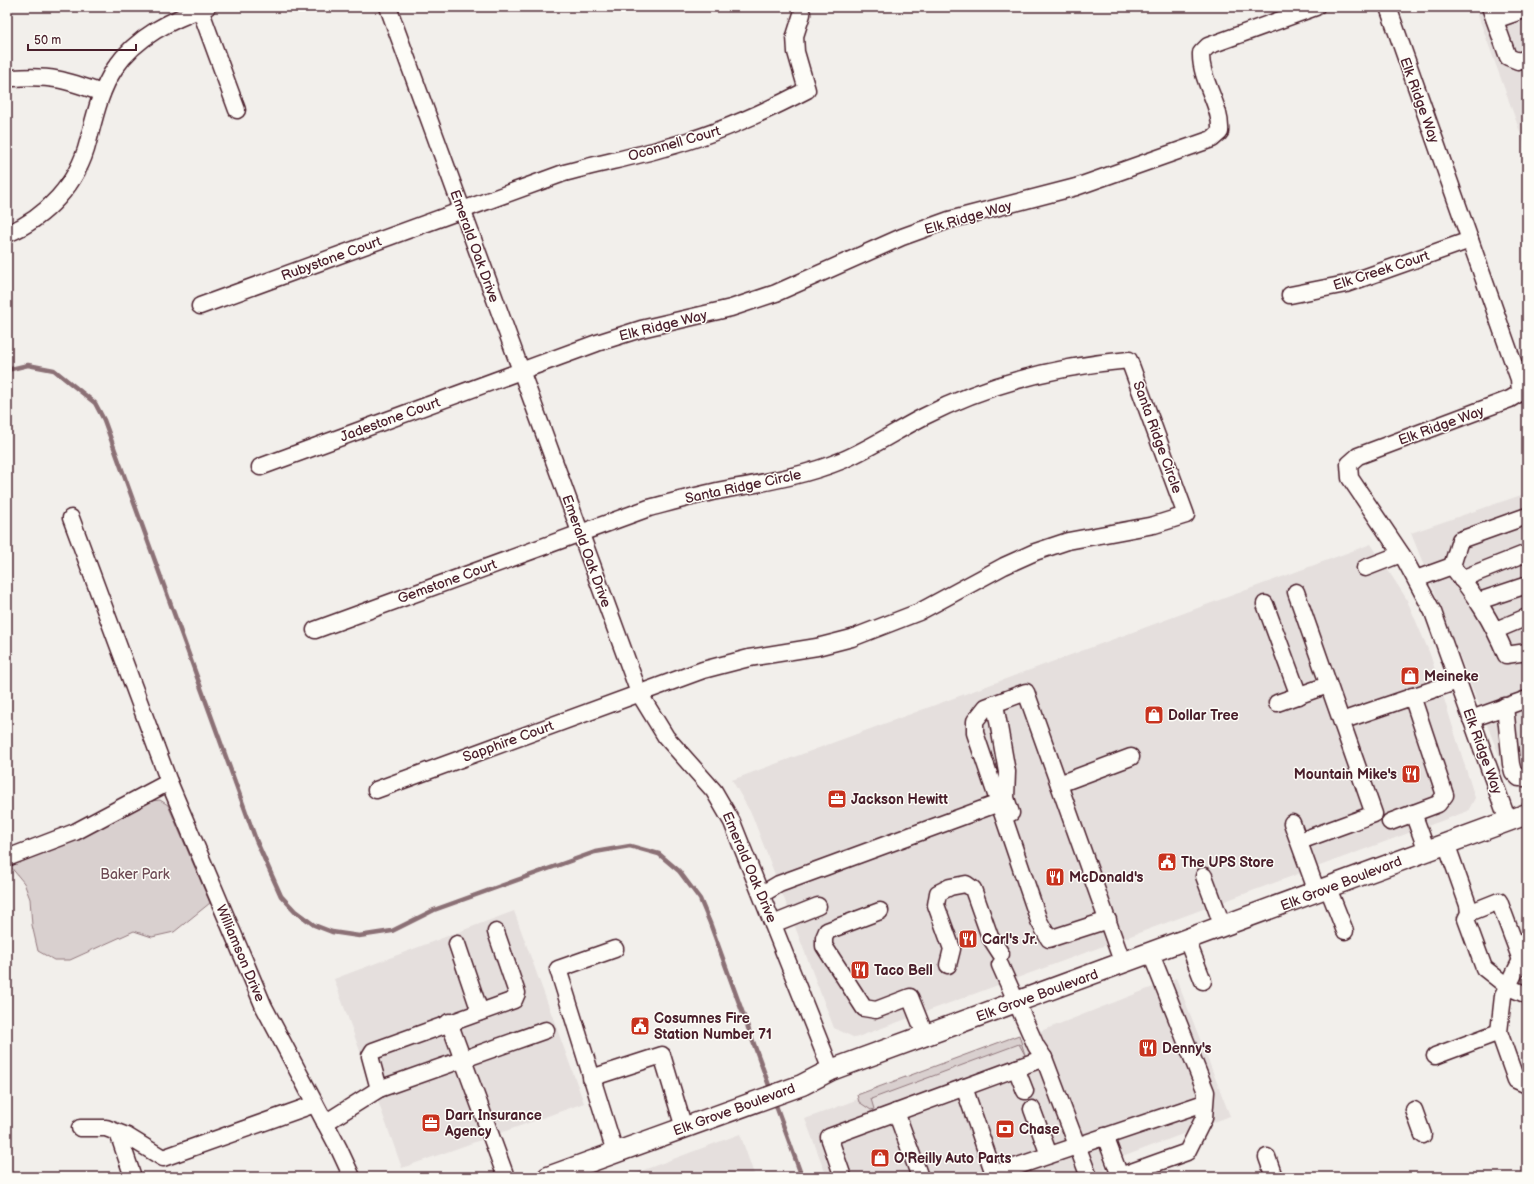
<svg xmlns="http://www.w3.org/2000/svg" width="1534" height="1184" font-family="'Balsamiq Sans',sans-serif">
<rect width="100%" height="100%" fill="#f2efeb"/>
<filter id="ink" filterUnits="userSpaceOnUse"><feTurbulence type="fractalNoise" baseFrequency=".025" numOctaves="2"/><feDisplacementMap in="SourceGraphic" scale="8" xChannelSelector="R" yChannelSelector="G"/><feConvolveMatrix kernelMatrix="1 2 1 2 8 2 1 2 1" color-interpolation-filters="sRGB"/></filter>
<g filter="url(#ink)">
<g fill="#e5dfdd">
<polygon points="1475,7 1527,7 1527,151"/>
<polygon points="1527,493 1527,782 1512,788 1411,533"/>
<polygon points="1371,544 1406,598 1430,654 1475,798 1468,811 855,1038 834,1028 752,815 732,780"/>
<polygon points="514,911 584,1103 402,1168 334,979"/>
<polygon points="1176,978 1230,1116 1104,1164 1108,1177 827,1177 805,1119 1054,1026"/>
<polygon points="740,1134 755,1177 625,1177 633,1174"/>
</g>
<g fill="#d9d0cf" stroke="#92787d">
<polygon points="160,800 168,805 210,903 174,932 152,937 134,931 70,960 54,960 38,951 32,925 30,899 24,883 10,866 90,834 150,801"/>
<polygon points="1019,1035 1025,1055 1019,1044 871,1099 874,1109 871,1110 859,1102 857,1095"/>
</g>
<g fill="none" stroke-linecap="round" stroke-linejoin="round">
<g stroke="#8b6f75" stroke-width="4.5">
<polyline points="7,370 28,365 54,370 95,403 104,420 256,840 281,896 295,911 314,925 332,932 359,936 392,931 434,910 595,852 630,846 659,854 679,871 700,899 710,923 771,1091"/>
<polyline points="774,1100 802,1177"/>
</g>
<defs>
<g id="minor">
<polyline points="388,7 639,693 666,737 714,791 732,822 831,1070"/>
<polyline points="1388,7 1519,379 1520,393 1510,399 1358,456 1349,464 1350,478 1404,558 1433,612 1508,821"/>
<polyline points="1490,7 1508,57 1518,61 1527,58"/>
<polyline points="200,9 237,110"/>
<polyline points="1495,20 1527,9"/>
<path d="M 13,78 C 51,75 66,80 102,93"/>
<path d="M 7,234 C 46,218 78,183 88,142 C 95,115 100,91 115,68 C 137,36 171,20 207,7"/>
<polyline points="1290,295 1346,284 1470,240"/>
<path d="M 200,306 L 561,174 C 595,164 630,158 664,148 C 714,135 761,114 807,90 L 796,52 L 795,36 L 802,14"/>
<path d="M 260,467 L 597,343 L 641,329 L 731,308 L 776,293 L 902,237 L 949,220 L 1076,187 L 1212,139 L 1220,132 C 1222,105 1200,81 1201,53 L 1208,46 L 1316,7"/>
<polyline points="71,518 169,782 264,1007 339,1149 352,1177"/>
<path d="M 1452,566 C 1476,597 1491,619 1506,655 L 1527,652"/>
<polyline points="1452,566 1460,540 1527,516"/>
<polyline points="1365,568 1401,554"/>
<polyline points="1416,579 1452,566"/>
<polyline points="1461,579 1527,553"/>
<polyline points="1296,592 1374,814 1300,841"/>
<polyline points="1479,601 1527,585"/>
<polyline points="1265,604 1299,696"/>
<path d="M 315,630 L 649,508 C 672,502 694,496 717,491 C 760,483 802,477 843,460 C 871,448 896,431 923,417 C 987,384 1058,366 1129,360 L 1186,515 L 1154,525 L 1068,541 L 1035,552 L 1004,566 L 919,612 L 852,638 L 817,647 L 749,658 L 703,670 L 376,790"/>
<polyline points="1496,630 1527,617"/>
<polyline points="1277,703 1328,685"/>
<polyline points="995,704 1007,772 1006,798 1011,813"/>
<polyline points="1505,706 1511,764 1513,772 1519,778 1527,778"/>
<polyline points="1350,718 1458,681"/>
<polyline points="1471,719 1527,699"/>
<polyline points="1059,784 1131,757"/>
<polyline points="1413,813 1427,851"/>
<polyline points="1390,822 1438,804 1445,795 1412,696"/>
<polyline points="1292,823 1317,892"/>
<polyline points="1446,843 1468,905 1469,913 1466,919 1484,968 1508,987 1527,995"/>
<polyline points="7,858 75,832 169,782"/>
<polyline points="1204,876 1223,927"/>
<polyline points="1328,888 1345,931"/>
<polyline points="762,894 779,884 999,803"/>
<polyline points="880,911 827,931 824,938 824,946 864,1008 876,1010 910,997 926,1037"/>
<polyline points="1469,913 1499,901 1521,960"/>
<polyline points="1108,920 1049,939 1039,921 975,733 975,721 986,707 1026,692 1123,964"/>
<polyline points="773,924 818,906"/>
<polyline points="1187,940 1203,981"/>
<polyline points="457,944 480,1012"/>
<polyline points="615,949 558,969 615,1152"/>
<polyline points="1527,957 1521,960 1503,996 1499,1032 1516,1080 1527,1085"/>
<polyline points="948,965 952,949 936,905 938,893 950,887 966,884 973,889 990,937 1001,954"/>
<polyline points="1000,965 1036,1046 1044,1058 1089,1177"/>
<polyline points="449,1022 506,1177"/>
<polyline points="1435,1056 1499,1032"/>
<polyline points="1016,1068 1025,1091"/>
<polyline points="591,1078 662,1055 684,1128"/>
<polyline points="964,1087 995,1177"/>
<polyline points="379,1089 370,1056 373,1051 514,1000 517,993 496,932"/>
<polyline points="1032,1109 1049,1155"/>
<polyline points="1414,1110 1423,1135"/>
<polyline points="896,1112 920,1177"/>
<polyline points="325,1123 379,1089 546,1030"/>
<polyline points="80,1128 106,1128 127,1136 163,1158 315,1104"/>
<polyline points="118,1133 133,1177"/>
<polyline points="1105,1136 1120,1176 1187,1152 1204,1118 1206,1092 1151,954"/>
<polyline points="1267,1157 1274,1177"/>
<polyline points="994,1174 1204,1103"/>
<polyline points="843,1177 829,1137 1044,1058"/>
</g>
<polyline id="major" points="548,1177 802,1085 831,1070 1527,814"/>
</defs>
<use href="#minor" stroke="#4a1f2b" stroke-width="19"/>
<use href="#major" stroke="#4a1f2b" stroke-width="23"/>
<use href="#minor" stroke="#fdfcf7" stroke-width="16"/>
<use href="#major" stroke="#fdfcf7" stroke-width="20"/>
</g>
</g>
<defs>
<symbol id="shop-square" viewBox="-11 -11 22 22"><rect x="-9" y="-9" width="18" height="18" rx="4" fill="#c8321e" stroke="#fdfcf7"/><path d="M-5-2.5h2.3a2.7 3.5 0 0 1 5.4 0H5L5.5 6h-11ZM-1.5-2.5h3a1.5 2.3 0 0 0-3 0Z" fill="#fff"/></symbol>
<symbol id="restaurant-square" viewBox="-11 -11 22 22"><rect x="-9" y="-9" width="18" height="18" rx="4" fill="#c8321e" stroke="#fdfcf7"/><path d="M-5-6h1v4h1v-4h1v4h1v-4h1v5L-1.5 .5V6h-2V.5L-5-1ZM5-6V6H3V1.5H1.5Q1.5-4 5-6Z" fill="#fff"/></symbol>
<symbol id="office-square" viewBox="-11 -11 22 22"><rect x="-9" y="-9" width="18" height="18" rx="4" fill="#c8321e" stroke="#fdfcf7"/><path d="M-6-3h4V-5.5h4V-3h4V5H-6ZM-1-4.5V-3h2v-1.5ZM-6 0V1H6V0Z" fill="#fff"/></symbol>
<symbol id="civic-square" viewBox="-11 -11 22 22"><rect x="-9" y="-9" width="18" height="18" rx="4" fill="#c8321e" stroke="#fdfcf7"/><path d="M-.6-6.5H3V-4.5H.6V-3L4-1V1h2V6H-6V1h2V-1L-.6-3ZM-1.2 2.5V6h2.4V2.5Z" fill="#fff"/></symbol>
<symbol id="bank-square" viewBox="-11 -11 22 22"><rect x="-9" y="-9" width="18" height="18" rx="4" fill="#c8321e" stroke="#fdfcf7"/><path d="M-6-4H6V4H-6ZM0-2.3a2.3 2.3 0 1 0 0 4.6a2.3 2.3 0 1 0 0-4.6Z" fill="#fff"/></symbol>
</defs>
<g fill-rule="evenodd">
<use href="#shop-square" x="1399" y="665" width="22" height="22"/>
<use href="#shop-square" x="1143" y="704" width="22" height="22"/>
<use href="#restaurant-square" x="1400" y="763" width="22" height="22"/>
<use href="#office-square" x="826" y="788" width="22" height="22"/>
<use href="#civic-square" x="1156" y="851" width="22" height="22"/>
<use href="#restaurant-square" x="1044" y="866" width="22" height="22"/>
<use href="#restaurant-square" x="957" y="928" width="22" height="22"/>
<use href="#restaurant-square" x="849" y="959" width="22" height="22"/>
<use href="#civic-square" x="629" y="1015" width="22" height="22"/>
<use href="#restaurant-square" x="1137" y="1037" width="22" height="22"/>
<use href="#office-square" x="420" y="1112" width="22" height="22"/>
<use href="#bank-square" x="994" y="1118" width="22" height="22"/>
<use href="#shop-square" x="869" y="1147" width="22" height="22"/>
</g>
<g text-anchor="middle" stroke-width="3" stroke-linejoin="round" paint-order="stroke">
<g font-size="14" fill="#4a1f2b" stroke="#fdfcf7">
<text transform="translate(1420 100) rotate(70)" y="5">Elk Ridge Way</text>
<text transform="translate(674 143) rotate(-16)" y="5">Oconnell Court</text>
<text transform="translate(968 217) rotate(-16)" y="5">Elk Ridge Way</text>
<text transform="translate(475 246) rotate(70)" y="5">Emerald Oak Drive</text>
<text transform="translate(331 258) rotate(-20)" y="5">Rubystone Court</text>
<text transform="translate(1381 270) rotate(-18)" y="5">Elk Creek Court</text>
<text transform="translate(663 325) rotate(-14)" y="5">Elk Ridge Way</text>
<text transform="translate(390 419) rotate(-20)" y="5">Jadestone Court</text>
<text transform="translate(1441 425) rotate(-20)" y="5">Elk Ridge Way</text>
<text transform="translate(1158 437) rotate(70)" y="5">Santa Ridge Circle</text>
<text transform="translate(743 486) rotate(-12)" y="5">Santa Ridge Circle</text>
<text transform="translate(587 551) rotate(70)" y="5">Emerald Oak Drive</text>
<text transform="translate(447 581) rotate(-20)" y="5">Gemstone Court</text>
<text transform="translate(508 741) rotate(-20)" y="5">Sapphire Court</text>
<text transform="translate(1483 751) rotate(70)" y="5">Elk Ridge Way</text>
<text transform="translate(750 867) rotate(67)" y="5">Emerald Oak Drive</text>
<text transform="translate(1341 883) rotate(-21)" y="5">Elk Grove Boulevard</text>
<text transform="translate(241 953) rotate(67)" y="5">Williamson Drive</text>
<text transform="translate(1037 995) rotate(-20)" y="5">Elk Grove Boulevard</text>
<text transform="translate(734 1109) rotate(-20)" y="5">Elk Grove Boulevard</text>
</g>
<g font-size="14" font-weight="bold" fill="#4a1f2b" stroke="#fdfcf7" text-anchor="start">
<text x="1424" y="681">Meineke</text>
<text x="1168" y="720">Dollar Tree</text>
<text x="1397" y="779" text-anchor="end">Mountain Mike's</text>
<text x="851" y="804">Jackson Hewitt</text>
<text x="1181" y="867">The UPS Store</text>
<text x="1069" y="882">McDonald's</text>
<text x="982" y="944">Carl's Jr.</text>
<text x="874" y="975">Taco Bell</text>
<text x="654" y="1023">Cosumnes Fire<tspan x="654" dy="16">Station Number 71</tspan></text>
<text x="1162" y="1053">Denny's</text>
<text x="445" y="1120">Darr Insurance<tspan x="445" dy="16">Agency</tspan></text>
<text x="1019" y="1134">Chase</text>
<text x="894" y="1163">O'Reilly Auto Parts</text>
</g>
<g font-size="14" fill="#6e4b54" stroke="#fdfcf7">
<text x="135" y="879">Baker Park</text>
</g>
</g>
<rect width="1534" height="1184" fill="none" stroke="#fdfcf7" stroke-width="24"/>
<rect x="12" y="12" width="1510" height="1160" fill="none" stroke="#4a1f2b" stroke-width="1.5" filter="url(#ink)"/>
<path d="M28 44v6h108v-6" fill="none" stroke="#4a1f2b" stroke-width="2"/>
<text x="34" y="44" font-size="12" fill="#4a1f2b" stroke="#fdfcf7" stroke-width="3" paint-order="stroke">50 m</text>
</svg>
